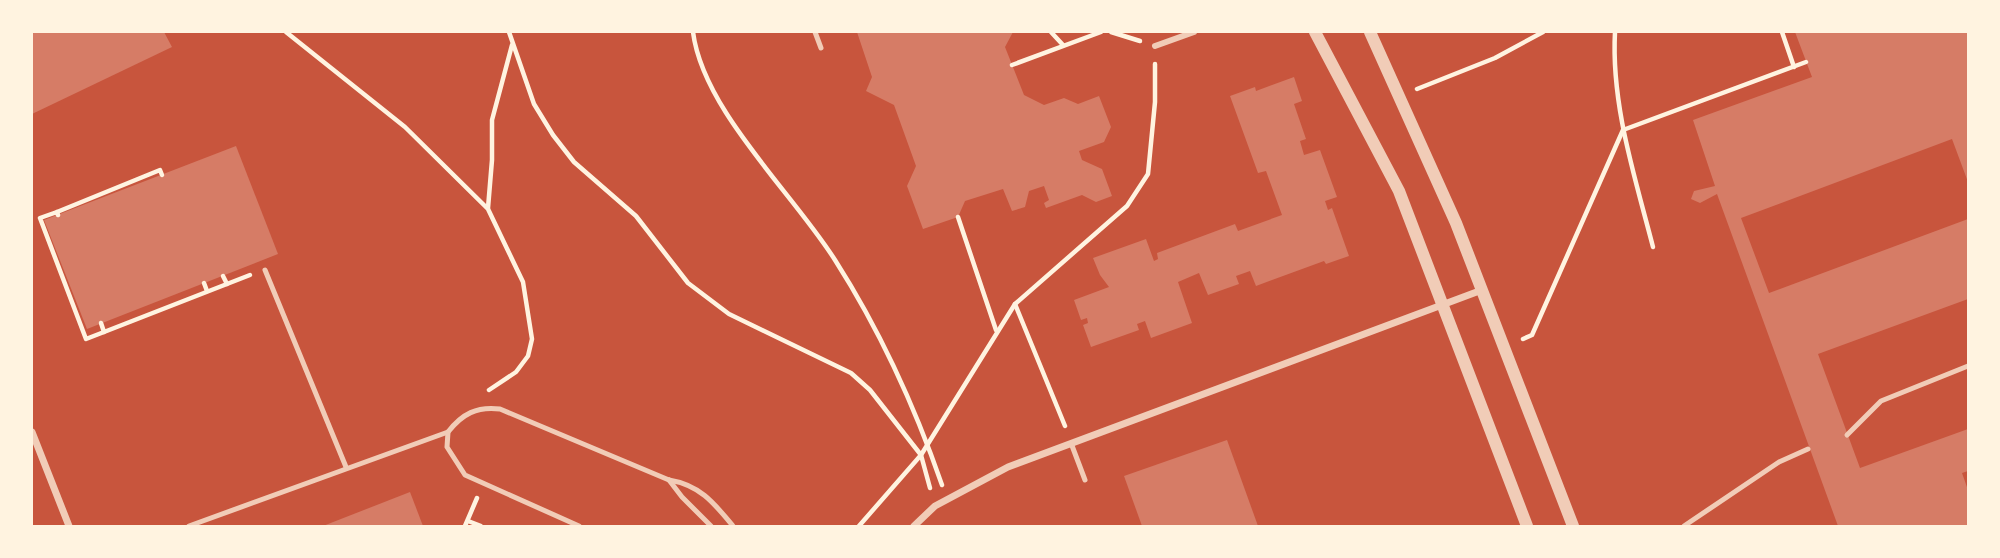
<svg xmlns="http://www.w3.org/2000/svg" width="2000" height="558" font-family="'Archivo Narrow',sans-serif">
<rect width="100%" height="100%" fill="#c8553d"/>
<g fill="#d67c66">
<polygon points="32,32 164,32 172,47 32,114"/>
<polygon points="857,32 1013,32 1005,47 1024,95 1044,105 1064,98 1078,104 1099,96 1111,127 1104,142 1079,151 1082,160 1102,169 1112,196 1096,202 1082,195 1046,208 1044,203 1049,200 1044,186 1029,191 1025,207 1012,211 1003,189 965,201 958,217 923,229 907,186 916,166 894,105 866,91 872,77"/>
<polygon points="1795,32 1968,32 1968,182 1952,139 1741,218 1769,293 1968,219 1968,299 1818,354 1860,468 1968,429 1968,471 1962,473 1968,490 1968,526 1838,526 1717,194 1700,203 1691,199 1694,191 1715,186 1693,120 1812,77"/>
<polygon points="1294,77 1302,101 1294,104 1306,139 1300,141 1304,155 1320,150 1337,197 1325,201 1328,210 1332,208 1349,256 1326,264 1324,261 1256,286 1250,271 1236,276 1239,284 1208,295 1199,273 1178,282 1192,323 1151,338 1145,321 1137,324 1139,330 1091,347 1083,325 1088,323 1087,318 1081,320 1074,300 1109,287 1100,275 1093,258 1146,239 1154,261 1158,259 1157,253 1235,224 1238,231 1282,215 1266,171 1258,173 1230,96 1255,87 1256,91"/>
<polygon points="236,146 278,254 87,329 44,220"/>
<polygon points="1227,440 1258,526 1142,526 1124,476"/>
<polygon points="410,492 423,526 323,526"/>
</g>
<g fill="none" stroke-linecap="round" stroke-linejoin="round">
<g stroke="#fff3e0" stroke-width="4.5">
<polyline points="286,32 405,127 488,209 523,282 532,339 528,356 516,372 489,390"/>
<polyline points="509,32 534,104 553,135 574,162 636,216 688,283 729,314 851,373 870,390 921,455 930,488"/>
<path d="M 693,32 C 703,110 792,192 835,260 C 879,329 915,407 942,485"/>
<polyline points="1051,32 1063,45"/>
<polyline points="1111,32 1140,41"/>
<path d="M 1615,32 C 1611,105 1635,177 1653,247"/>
<polyline points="1782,32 1794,67"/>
<polyline points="1012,65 1101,32"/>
<polyline points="1417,89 1495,58 1543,32"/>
<polyline points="488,208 492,160 492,120 512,45"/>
<polyline points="57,212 160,170 162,175"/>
<polyline points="58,215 57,212 40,218 86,339 104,332"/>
<polyline points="958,217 996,330"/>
<polyline points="223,276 227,284"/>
<polyline points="204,283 207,291"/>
<polyline points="1015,304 1065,426"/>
<polyline points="101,323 104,332 250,275"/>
<polyline points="1523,339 1532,335 1623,130 1806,62"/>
<polyline points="468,521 481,526"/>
<polyline points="465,526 477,498"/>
<polyline points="859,526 921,455 1015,304 1127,206 1148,174 1155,102 1155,64"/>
</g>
<g stroke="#f1ccb7" stroke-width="5">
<polyline points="815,32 821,48"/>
<polyline points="265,270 346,467"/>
<polyline points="448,432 447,447 465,475 579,526"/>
<polyline points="1847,435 1881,401 1968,366"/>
<polyline points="1071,443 1085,480"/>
<polyline points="669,480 682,497 711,526"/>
<path d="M 189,526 L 448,432 C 462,414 477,406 500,409 L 669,480 C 700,485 714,503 733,526"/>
<polyline points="1684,526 1779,462 1808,449"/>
</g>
<polyline stroke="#f1ccb7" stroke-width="6" points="1155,46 1194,32"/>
<g stroke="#f1ccb7" stroke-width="7">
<polyline points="32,432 69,526"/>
<polyline points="914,526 935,506 1008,467 1482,290"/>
</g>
<g stroke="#f1ccb7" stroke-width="12">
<polyline points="1315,32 1399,191 1527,526"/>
<polyline points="1370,32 1456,223 1573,526"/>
</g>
</g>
<rect width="2000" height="558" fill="none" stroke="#fff3e0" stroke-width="66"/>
</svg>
